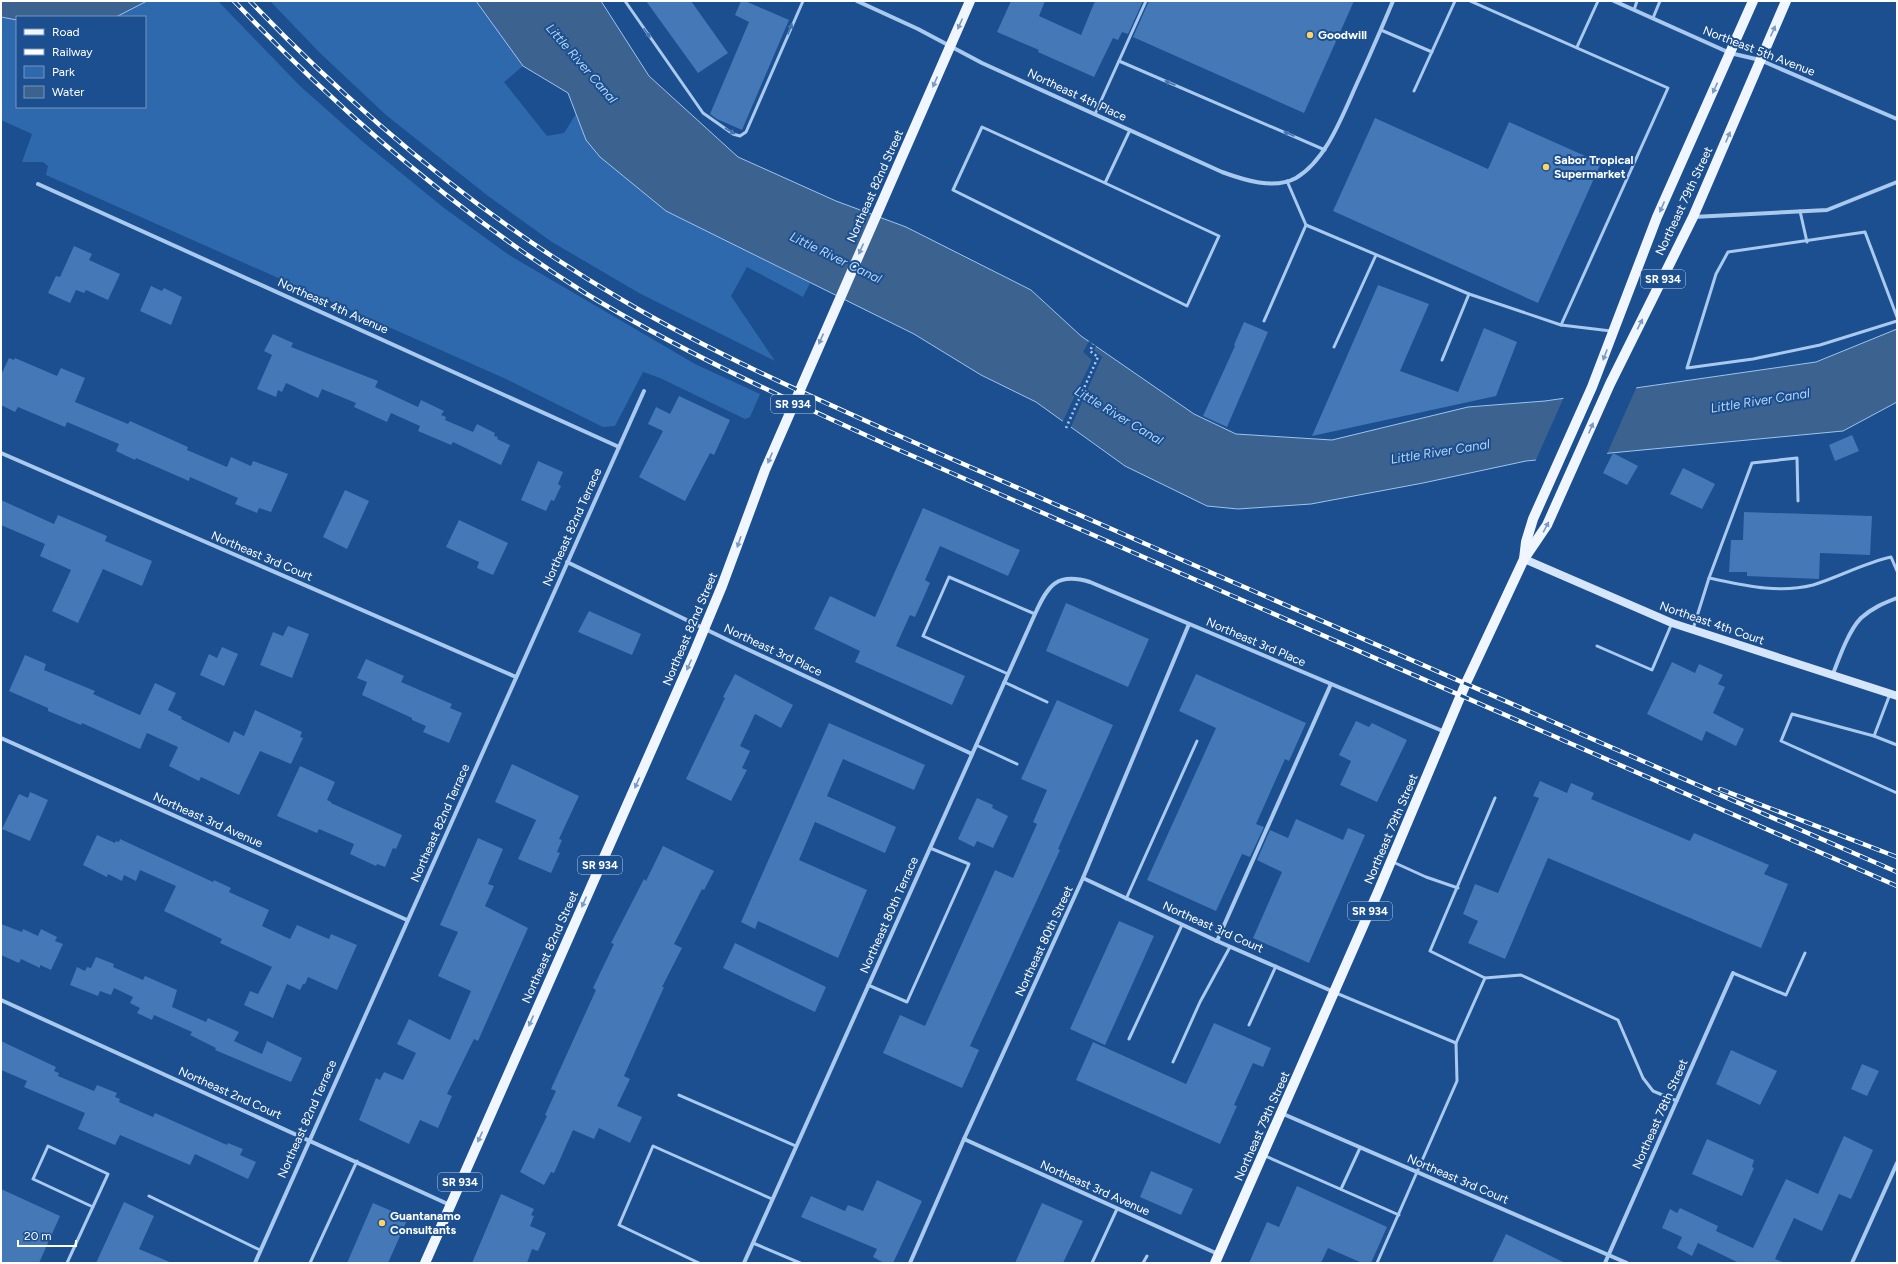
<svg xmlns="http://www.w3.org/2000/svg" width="1898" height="1264" font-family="Figtree,sans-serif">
<rect width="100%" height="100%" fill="#1b4f8f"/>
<g fill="#2e69ad">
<polygon points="147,1 218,1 300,86 362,141 444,208 509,255 695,364 760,394 750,417 745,419 660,378 643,372 615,426 603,427 506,379 46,175 48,166 43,162 22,162 32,134 1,120 1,17 17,20 17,107 145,107 145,17 116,17"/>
<polygon points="270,1 476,1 523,66 504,82 547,136 564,133 576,114 586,140 666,211 810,283 803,297 747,267 731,296 775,361 639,293 552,242 488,196 386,115 320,53"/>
</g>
<g fill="#3c6290" stroke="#9cc4f0">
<polygon points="1,1 147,1 116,17 17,17 17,20 1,17"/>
<polygon points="476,1 601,1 649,76 738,157 836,201 906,227 1031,290 1081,336 1194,414 1236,434 1332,440 1468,407 1545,401 1816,362 1897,329 1897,402 1843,431 1526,461 1423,483 1311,504 1238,509 1207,506 1125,466 1036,402 981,375 914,334 666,211 600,157 586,140 568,93 523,66"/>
</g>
<g fill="#1b4f8f">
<polygon points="1089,341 1096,346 1094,350 1102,357 1070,429 1062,423 1092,360 1083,352"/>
<polygon points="1637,386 1606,456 1535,462 1564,397"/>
</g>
<g fill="#4478b7">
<polygon points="646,1 691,1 728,53 698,73"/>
<polygon points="741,1 745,1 789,20 742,130 717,119 710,114 749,22 735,15"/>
<polygon points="1011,1 1045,1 1039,16 1081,35 1095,1 1143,1 1128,34 1122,32 1118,40 1113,38 1094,77 1038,52 1039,50 997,32"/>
<polygon points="1149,1 1354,1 1304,113 1133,37"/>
<polygon points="1375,118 1488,169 1509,122 1601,163 1538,303 1333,211"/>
<polygon points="74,246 92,254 89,260 120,274 108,300 86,290 84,293 76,290 70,303 48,293 56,276 60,277"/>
<polygon points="1378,285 1429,304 1400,371 1458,392 1484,328 1517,342 1496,396 1312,436"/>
<polygon points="151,286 162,291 164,288 182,297 171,325 140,311"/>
<polygon points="1244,322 1268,332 1227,427 1203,416 1235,346 1234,345"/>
<polygon points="273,334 293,343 291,347 378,381 375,387 418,407 421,400 444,411 441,415 446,417 445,420 473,432 477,424 495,433 494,436 498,437 497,439 510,445 501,465 453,442 451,445 418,431 420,426 391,413 387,422 354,407 356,403 322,389 318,398 286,383 282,392 278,390 276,397 257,389 272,355 264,351"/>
<polygon points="9,358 14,360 15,358 57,376 61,368 85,378 75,402 128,424 130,421 188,447 187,450 227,467 231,457 251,466 253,461 288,474 271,512 259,508 257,513 235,504 238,498 190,477 189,481 136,458 135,460 116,451 119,444 67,422 65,427 18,407 15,412 1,405 1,375"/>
<polygon points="679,396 730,420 714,455 710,453 685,501 639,477 663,431 648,424 656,407 670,414"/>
<polygon points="1852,435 1859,451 1835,461 1829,445"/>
<polygon points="1613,453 1638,466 1627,485 1603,473"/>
<polygon points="538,461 563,472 558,484 561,486 554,501 551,500 546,511 521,500"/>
<polygon points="1683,468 1715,484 1702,509 1670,494"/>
<polygon points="345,490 369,501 347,549 323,537"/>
<polygon points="1,500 54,524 58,515 107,536 105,541 152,561 142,586 103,569 78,623 52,611 71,570 40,556 45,544 1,525"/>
<polygon points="923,508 1020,550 1008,576 940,546 925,580 930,583 915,617 910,615 896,646 965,676 952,705 855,662 860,651 814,629 830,596 875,617"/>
<polygon points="1744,512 1872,516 1870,555 1820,553 1819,579 1747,576 1747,572 1729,572 1731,540 1743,540"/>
<polygon points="459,520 508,543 493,575 477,568 479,562 446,547"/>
<polygon points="1066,603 1149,639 1128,687 1046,651"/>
<polygon points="589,611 641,634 632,655 578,632"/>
<polygon points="288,626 309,634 292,678 260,665 273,632 283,636"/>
<polygon points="222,647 238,654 224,686 200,675 209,654 217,658"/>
<polygon points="25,655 46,664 44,670 95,691 93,694 140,715 155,683 176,693 168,710 182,717 181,719 229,743 234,731 244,736 255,710 302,732 300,737 303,738 291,764 260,751 239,795 201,777 199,781 169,766 178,747 147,733 140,749 82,723 81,725 48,711 48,708 9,691"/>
<polygon points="366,659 404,676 401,682 452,704 450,708 462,713 449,743 423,732 426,726 412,720 412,718 362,695 367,682 357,678"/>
<polygon points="1672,662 1695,673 1699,664 1723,675 1718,684 1725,687 1713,713 1744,729 1736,746 1706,731 1702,741 1647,714"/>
<polygon points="735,674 793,705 781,728 755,714 740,746 750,751 742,768 747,770 731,801 686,779 725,698 723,697"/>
<polygon points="1196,674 1306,723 1289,761 1285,759 1256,824 1264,827 1250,857 1242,854 1216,911 1147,880 1216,728 1179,711"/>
<polygon points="1057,700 1113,725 1058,849 1060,850 970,1046 979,1050 962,1088 883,1053 900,1015 925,1026 995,870 1013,878 1037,824 1033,822 1047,790 1021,779"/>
<polygon points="1356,721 1369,727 1372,723 1407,740 1377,802 1340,785 1351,761 1339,755"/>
<polygon points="829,723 925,765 914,790 843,759 827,796 896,827 885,853 815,822 799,860 867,890 838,958 758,921 755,929 741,922"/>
<polygon points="512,764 579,796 559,839 562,840 557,852 560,853 551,873 518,859 536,820 495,802"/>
<polygon points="300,766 335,782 327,800 331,802 331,803 402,835 396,849 393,848 385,867 377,864 376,866 350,854 354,844 319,829 317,833 277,816"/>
<polygon points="1540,781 1567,793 1571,783 1594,793 1591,799 1690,841 1694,833 1769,865 1764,874 1788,884 1761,948 1548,858 1505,959 1468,943 1478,921 1463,914 1475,884 1498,893 1539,798 1533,796"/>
<polygon points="30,792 48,800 30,841 2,829 19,794 28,798"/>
<polygon points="977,798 993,805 992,808 1008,816 993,848 977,841 974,847 958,839"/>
<polygon points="1296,819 1343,840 1348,828 1365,835 1309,963 1253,938 1282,872 1257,860 1270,830 1288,838"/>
<polygon points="97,835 115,843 116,841 119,842 120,839 213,882 214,880 231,888 229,892 269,910 262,926 290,939 297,925 329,939 331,934 357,945 337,990 308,977 305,984 303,984 300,990 287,984 273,1018 244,1005 250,991 258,994 272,967 220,943 222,939 164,911 176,886 140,870 136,881 124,875 122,881 108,874 107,877 83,865"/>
<polygon points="478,838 503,849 488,884 494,886 485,906 528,928 478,1041 474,1039 447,1094 452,1096 438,1128 420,1120 409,1144 359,1120 376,1078 380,1080 384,1072 403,1080 416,1053 397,1044 409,1019 450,1040 471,991 438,976 458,932 440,925"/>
<polygon points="663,846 714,871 704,890 702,889 674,944 682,948 662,987 664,987 624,1076 630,1079 617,1106 642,1117 630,1143 599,1128 594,1139 573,1130 554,1173 551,1172 544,1185 520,1172 547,1116 545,1115 556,1091 551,1089 596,990 593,988 614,944 611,943 644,879 646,881"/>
<polygon points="1119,921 1154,936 1105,1045 1070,1029"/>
<polygon points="1,924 22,932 23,929 38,936 41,929 57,937 55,941 63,944 51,970 40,965 40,968 21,959 19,963 1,955"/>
<polygon points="735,943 826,987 815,1012 723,968"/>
<polygon points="96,957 114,964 113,967 143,980 145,976 177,990 172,1007 206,1022 208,1018 239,1032 234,1041 262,1054 267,1041 302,1058 291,1082 215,1050 216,1048 190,1035 192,1032 154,1015 152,1020 137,1013 140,1008 130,1003 133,997 114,988 111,995 100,991 98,996 70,985 77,967 85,971 87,967 91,968"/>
<polygon points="1214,1023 1271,1048 1263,1067 1253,1063 1234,1105 1237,1106 1220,1144 1076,1080 1093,1042 1186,1084"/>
<polygon points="1,1041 56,1067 54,1071 59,1073 58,1076 94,1091 97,1085 117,1093 115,1097 120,1099 119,1102 153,1117 155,1113 227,1145 228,1143 243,1149 240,1155 256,1162 248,1179 195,1154 190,1165 120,1135 115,1145 78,1129 85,1113 24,1087 27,1081 1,1070"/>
<polygon points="1731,1050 1777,1071 1760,1105 1716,1084"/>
<polygon points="1862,1064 1879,1071 1867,1096 1851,1089"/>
<polygon points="1844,1136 1873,1150 1851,1199 1839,1194 1822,1231 1794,1218 1775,1259 1785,1263 1739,1263 1698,1243 1692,1256 1677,1248 1682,1237 1662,1228 1670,1209 1677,1213 1680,1208 1718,1226 1716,1231 1753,1248 1786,1179 1818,1194"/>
<polygon points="1707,1139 1754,1160 1752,1167 1754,1168 1742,1196 1692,1174"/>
<polygon points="1151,1171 1193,1189 1181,1215 1140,1197"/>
<polygon points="877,1180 922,1201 893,1263 884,1263 873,1257 877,1249 801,1217 811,1196 845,1211 848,1205 863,1211"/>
<polygon points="1297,1186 1387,1227 1371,1263 1362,1263 1328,1248 1321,1263 1249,1263 1267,1222 1279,1227"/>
<polygon points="1,1189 60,1216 39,1263 1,1263"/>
<polygon points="501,1194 534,1209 531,1215 534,1216 530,1226 546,1233 538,1251 532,1249 527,1263 472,1263"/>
<polygon points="124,1202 154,1216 139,1249 172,1263 96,1263"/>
<polygon points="373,1203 408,1218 388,1263 347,1263"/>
<polygon points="1042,1203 1083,1221 1063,1263 1015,1263"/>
<polygon points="1506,1234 1565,1263 1492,1263"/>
</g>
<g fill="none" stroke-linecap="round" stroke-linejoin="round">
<polyline stroke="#a9c9ee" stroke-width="2.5" stroke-dasharray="2 3" stroke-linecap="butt" points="1066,428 1098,357 1090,351 1093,344"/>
<g stroke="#a9c9ee" stroke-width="3">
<polyline points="625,1 703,113 733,134 740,136 746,132 803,1"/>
<polyline points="1470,1 1668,88 1561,325"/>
<polyline points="1634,10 1637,1"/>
<polyline points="1653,18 1660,1"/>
<polyline points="1381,30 1432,52"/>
<polyline points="1577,47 1598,1"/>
<polyline points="1119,61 1325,150"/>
<polyline points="1414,91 1455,1"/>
<polyline points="1095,114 1146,1"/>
<polyline points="1287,181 1306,225 1469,294 1561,325 1611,331"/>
<polyline points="1105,183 1219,236 1187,306 953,190 982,127 1105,183 1130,130"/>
<polyline points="1800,211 1807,242"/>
<polyline points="1897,317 1865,232 1728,252 1716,274 1687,368 1753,359 1820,345 1897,321"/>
<polyline points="1264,321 1306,225"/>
<polyline points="1334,347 1376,255"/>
<polyline points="1442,360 1469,294"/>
<path d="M 1709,578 C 1743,585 1778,594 1813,585 C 1839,577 1864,563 1891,557 L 1897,571"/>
<polyline points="1693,629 1709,578 1752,463 1797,458 1798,501"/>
<polyline points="1597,646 1652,670 1672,623"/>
<polyline points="1008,674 923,636 949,577 1035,614"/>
<polyline points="1004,682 1047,702"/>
<polyline points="1890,694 1874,736 1792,714 1781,741 1897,793"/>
<polyline points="1874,736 1897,745"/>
<polyline points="976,745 1017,764"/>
<polyline points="1393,862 1426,877 1458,888"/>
<polyline points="1126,899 1197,741"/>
<polyline points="1733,973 1786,995 1805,953"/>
<polyline points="1485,978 1521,975 1618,1020 1643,1078 1653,1091 1677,1101"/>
<polyline points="868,985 907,1002 969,864 930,848"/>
<polyline points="1336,993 1456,1043 1485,978 1430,951 1495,798"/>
<polyline points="1249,1025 1276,966"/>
<polyline points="1129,1039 1182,925"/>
<polyline points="1173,1062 1200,1002 1230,947"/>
<polyline points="679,1095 796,1146"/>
<polyline points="1263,1155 1399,1215"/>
<polyline points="1341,1189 1360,1148"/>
<polyline points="149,1196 260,1250"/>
<polyline points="753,1243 800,1263"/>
<polyline points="67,1263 108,1174 48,1146 33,1179 93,1207"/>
<polyline points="310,1263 357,1161"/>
<polyline points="699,1263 619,1225 653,1146 772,1199"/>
<polyline points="1092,1263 1117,1209"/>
<polyline points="1143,1263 1147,1256"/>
<polyline points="1377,1263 1457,1081 1456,1043"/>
</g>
<g stroke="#a9c9ee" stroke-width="4">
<path d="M 857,1 L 918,29 L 982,63 L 1222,172 C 1244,180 1274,190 1296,178 C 1328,159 1344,111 1359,79 C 1371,53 1382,27 1393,1"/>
<polyline points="1614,1 1730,53 1760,60 1897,119"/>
<polyline points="38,184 619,447"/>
<polyline points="1693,217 1827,210 1897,182"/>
<polyline points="1,453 516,677"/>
<polyline points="567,562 734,643 972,754"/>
<path d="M 1833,674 C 1839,658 1849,630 1861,618 C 1872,608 1884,603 1897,598"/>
<polyline points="1,738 407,920"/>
<polyline points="1083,878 1217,941 1334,992"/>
<polyline points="1217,941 1331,684"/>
<polyline points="1,1000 450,1205"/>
<polyline points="1281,1113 1627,1263"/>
<polyline points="964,1139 1218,1254"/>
<polyline points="255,1263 644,391"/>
<path d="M 744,1263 L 1035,614 C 1048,585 1057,572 1090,582 L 1445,732"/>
<polyline points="910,1263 964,1139 1083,878 1189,624"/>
<polyline points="1605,1263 1733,973"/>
<polyline points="1852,1263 1897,1163"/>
</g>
<polyline stroke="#d6e6fa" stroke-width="8" points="1524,559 1672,623 1897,696"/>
<g stroke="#f0f6ff" stroke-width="10">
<polyline points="1524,559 1526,542 1533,519 1592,387 1657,217 1753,1"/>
<polyline points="425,1263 692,658 722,586 765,470 970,1"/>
<polyline points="1215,1263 1378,892 1466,683 1524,559 1547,525 1610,384 1693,217 1786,1"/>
</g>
<defs>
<g id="rail">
<path d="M 234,1 C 340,112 455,211 585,293 C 680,351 782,397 883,443 C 982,486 1081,530 1180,573 C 1419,677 1658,782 1897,886"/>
<path d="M 250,1 C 361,117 485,220 624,301 C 711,352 803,393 895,434 C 990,476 1085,517 1180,559 C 1419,663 1658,768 1897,872"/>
<polyline points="1720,789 1897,857"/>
</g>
</defs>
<use href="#rail" stroke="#fff" stroke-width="4.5"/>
<use href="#rail" stroke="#1b4f8f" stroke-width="3" stroke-dasharray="9" stroke-linecap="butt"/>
</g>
<defs><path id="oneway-solid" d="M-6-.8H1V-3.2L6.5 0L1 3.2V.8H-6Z"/></defs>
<g fill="#7b9ac1">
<use href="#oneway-solid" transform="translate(960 24) rotate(114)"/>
<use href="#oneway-solid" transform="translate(1773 31) rotate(-66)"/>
<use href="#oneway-solid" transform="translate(935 82) rotate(114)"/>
<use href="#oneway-solid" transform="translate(1715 88) rotate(115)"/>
<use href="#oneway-solid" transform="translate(1728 137) rotate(-67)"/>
<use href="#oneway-solid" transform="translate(1662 207) rotate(114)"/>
<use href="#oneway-solid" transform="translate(861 249) rotate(114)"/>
<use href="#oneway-solid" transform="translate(1640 324) rotate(-63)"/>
<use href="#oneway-solid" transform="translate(821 339) rotate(114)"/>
<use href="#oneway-solid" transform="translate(1605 355) rotate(111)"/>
<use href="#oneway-solid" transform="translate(1591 428) rotate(-67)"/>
<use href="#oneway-solid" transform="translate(770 458) rotate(113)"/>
<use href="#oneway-solid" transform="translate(1546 527) rotate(-62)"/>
<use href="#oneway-solid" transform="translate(739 542) rotate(109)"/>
<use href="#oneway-solid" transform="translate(689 665) rotate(114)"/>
<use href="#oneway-solid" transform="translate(637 783) rotate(114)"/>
<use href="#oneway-solid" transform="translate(584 902) rotate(114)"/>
<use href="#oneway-solid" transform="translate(531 1021) rotate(114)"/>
<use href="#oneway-solid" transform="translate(480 1137) rotate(114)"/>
</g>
<g fill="#4674ac">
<use href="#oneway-solid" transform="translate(790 29) rotate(-67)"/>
<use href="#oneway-solid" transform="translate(647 33) rotate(55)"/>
<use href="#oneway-solid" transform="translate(1170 83) rotate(-157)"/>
<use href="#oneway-solid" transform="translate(730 131) rotate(30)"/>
<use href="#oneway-solid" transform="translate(1289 134) rotate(-157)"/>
</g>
<g fill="#ffd166" stroke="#1b4f8f" stroke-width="1.5">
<circle cx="1310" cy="35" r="4"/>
<circle cx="1546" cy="167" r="4"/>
<circle cx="382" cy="1223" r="4"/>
</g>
<g text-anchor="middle" stroke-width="4" stroke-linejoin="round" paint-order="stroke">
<g fill="#1b4f8f" stroke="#bbcadd" stroke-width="1">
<rect x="1641" y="270" width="44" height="18" rx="3"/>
<rect x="771" y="395" width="44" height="18" rx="3"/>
<rect x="578" y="856" width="44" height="18" rx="3"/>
<rect x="1348" y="902" width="44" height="18" rx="3"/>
<rect x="438" y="1173" width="44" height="18" rx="3"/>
</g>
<g font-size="11" font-weight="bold" fill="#fff">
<text x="1663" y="283">SR 934</text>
<text x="793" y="408">SR 934</text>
<text x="600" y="869">SR 934</text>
<text x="1370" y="915">SR 934</text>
<text x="460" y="1186">SR 934</text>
</g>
<g font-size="12" font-weight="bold" fill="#fff" stroke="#1b4f8f" text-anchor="start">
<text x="1318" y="39">Goodwill</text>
<text x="1554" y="164">Sabor Tropical<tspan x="1554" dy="14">Supermarket</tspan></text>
<text x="390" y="1220">Guantanamo<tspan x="390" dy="14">Consultants</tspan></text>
</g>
<g font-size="12" fill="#fff" stroke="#1b4f8f">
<text transform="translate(1759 51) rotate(21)" y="4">Northeast 5th Avenue</text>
<text transform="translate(1077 95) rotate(25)" y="4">Northeast 4th Place</text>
<text transform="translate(875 186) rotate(-66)" y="4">Northeast 82nd Street</text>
<text transform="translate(1684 201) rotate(-65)" y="4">Northeast 79th Street</text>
<text transform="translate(333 306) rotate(24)" y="4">Northeast 4th Avenue</text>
<text transform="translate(572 527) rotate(-66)" y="4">Northeast 82nd Terrace</text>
<text transform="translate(262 556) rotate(23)" y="4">Northeast 3rd Court</text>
<text transform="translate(1712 623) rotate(19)" y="4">Northeast 4th Court</text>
<text transform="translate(690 629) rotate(-67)" y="4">Northeast 82nd Street</text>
<text transform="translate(1256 642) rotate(23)" y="4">Northeast 3rd Place</text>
<text transform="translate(773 650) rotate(25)" y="4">Northeast 3rd Place</text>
<text transform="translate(208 820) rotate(24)" y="4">Northeast 3rd Avenue</text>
<text transform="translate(440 823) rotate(-66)" y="4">Northeast 82nd Terrace</text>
<text transform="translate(1391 829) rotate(-67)" y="4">Northeast 79th Street</text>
<text transform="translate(889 915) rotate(-66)" y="4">Northeast 80th Terrace</text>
<text transform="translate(1213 927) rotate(24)" y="4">Northeast 3rd Court</text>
<text transform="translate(1044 941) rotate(-65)" y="4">Northeast 80th Street</text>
<text transform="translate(550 947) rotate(-66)" y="4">Northeast 82nd Street</text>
<text transform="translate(230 1093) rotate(24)" y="4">Northeast 2nd Court</text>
<text transform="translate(1660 1114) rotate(-66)" y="4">Northeast 78th Street</text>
<text transform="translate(307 1119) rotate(-66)" y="4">Northeast 82nd Terrace</text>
<text transform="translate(1262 1126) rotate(-66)" y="4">Northeast 79th Street</text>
<text transform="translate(1458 1179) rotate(23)" y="4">Northeast 3rd Court</text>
<text transform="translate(1095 1188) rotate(24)" y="4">Northeast 3rd Avenue</text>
</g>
<g font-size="13" font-style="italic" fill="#b5d3f5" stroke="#1b4f8f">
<text transform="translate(582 63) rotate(49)" y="5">Little River Canal</text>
<text transform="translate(836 257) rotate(26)" y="5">Little River Canal</text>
<text transform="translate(1760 400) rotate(-9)" y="5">Little River Canal</text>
<text transform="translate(1119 415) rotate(31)" y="5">Little River Canal</text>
<text transform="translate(1440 451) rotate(-9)" y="5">Little River Canal</text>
</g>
</g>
<rect width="1898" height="1264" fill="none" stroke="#ffffff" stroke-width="4"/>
<rect x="16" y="16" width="130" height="92" fill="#1b4f8f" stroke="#7695bc"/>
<rect x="24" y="29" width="20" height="6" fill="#f0f6ff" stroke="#7695bc"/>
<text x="52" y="36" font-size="12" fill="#ffffff">Road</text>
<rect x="24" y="49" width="20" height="6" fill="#ffffff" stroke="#7695bc"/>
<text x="52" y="56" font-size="12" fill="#ffffff">Railway</text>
<rect x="24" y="66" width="20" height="12" fill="#2e69ad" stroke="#7695bc"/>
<text x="52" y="76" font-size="12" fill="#ffffff">Park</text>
<rect x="24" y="86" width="20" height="12" fill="#3c6290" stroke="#7695bc"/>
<text x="52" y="96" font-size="12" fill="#ffffff">Water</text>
<path d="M18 1240v6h58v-6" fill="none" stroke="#ffffff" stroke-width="2"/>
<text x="24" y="1240" font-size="12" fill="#ffffff" stroke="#1b4f8f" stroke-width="3" paint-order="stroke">20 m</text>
</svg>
